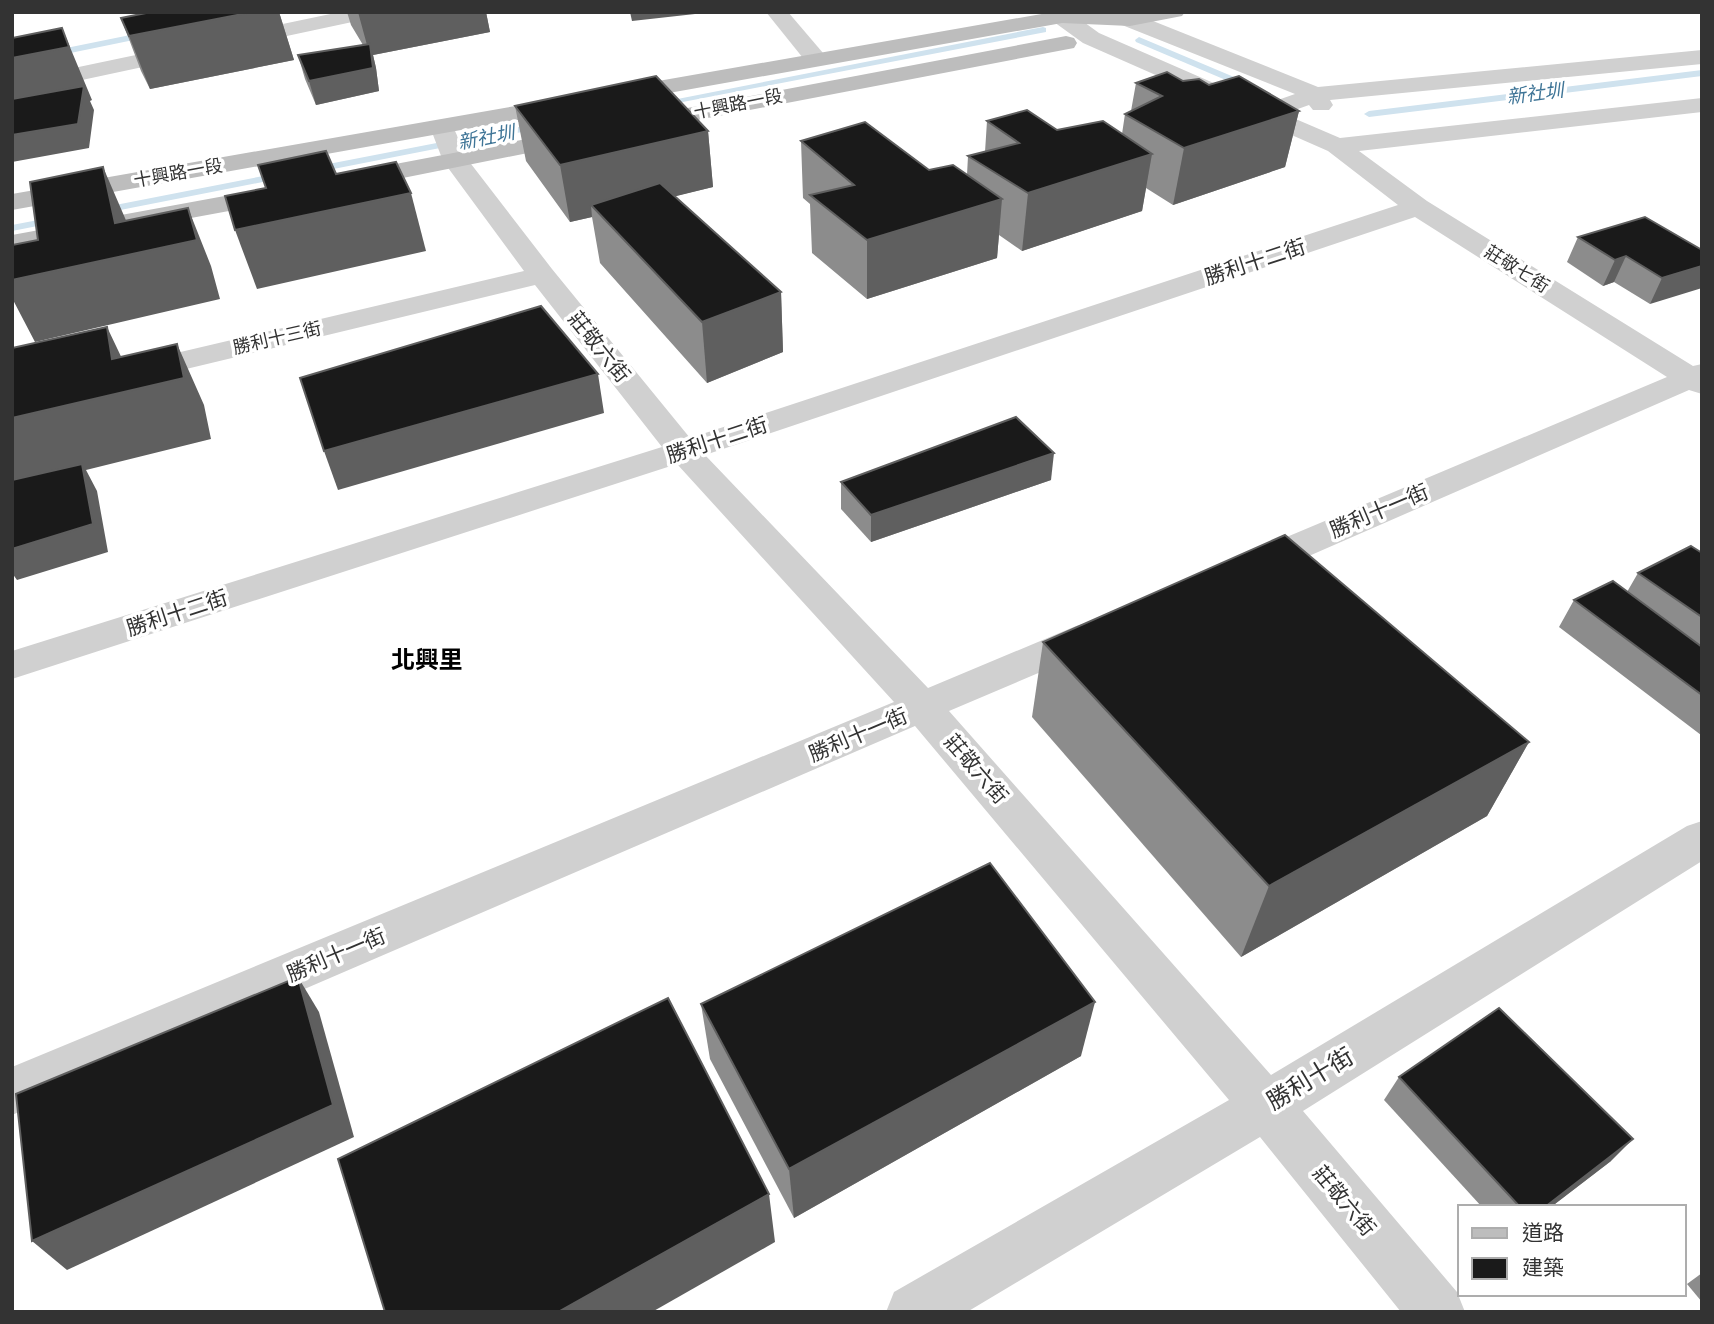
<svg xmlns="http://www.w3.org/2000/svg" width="1714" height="1324" font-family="Roboto,'Noto Sans TC',sans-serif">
<rect width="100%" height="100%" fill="#fff"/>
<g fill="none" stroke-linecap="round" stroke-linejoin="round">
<g fill="#cfe2ee" fill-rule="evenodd">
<polygon points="1043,27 1046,28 1046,32 657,107 652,104"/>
<polygon points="150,31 154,34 153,36 12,65 12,59"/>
<polygon points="1139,37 1253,85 1255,87 1247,89 1136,42 1135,40"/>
<polygon points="1702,70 1702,76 1369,117 1364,114 1369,111"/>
<polygon points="539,123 544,126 542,128 313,173 308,170 313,167"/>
<polygon points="284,172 288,173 288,177 100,214 95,211 100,208"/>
<polygon points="54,217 59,220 58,222 12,231 12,225"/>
</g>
<g fill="#d0d0d0" fill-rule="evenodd">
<polygon points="340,12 381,12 378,16 371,18 12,95 12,81"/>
<polygon points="766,12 788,12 823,53 826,58 823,63 807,63"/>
<polygon points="1054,12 1070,12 1099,33 1264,105 1295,94 1122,25 1119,20 1122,15 1138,15 1318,87 1702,50 1702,64 1330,100 1333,105 1329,110 1313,110 1309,105 1284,114 1340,138 1702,98 1702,112 1359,151 1427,201 1693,366 1702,364 1702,394 1689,390 1263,576 1250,579 1237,576 1232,567 1237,558 1667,377 1415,217 705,455 928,688 1076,626 1089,622 1102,626 1108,636 1102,646 949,711 1271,1075 1687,826 1702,821 1702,861 1303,1111 1457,1292 1465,1312 1401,1312 1260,1137 967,1312 886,1312 894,1292 1229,1100 915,726 12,1115 12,1067 894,702 677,464 12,679 12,651 662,447 535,285 132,382 121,380 117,373 121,366 524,271 443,161 430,127 433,122 442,120 451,122 468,160 552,269 690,438 1398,205 1328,151 1083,43 1054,22 1051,17"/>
</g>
<g fill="#bdbdbd" fill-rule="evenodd">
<polygon points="1053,12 1185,12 1182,16 1130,26 1062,23 12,210 12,194"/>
<polygon points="1066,36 1074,38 1077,43 1074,48 640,131 631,129 628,124 631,119 640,117"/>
<polygon points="574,130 583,132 586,137 583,142 348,189 339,186 335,181 339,176 348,173"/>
<polygon points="279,186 288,188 292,194 288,200 12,251 12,235"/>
</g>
</g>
<g fill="#8c8c8c">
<polygon points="151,12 279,12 294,60 150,89 141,71 121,18"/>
<polygon points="347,12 486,12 490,32 373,55 376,68 379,91 316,105 305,79 298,55 363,45 351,25"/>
<polygon points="1183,81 1209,85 1299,111 1285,167 1173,205 1146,188 1142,211 1022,251 999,235 997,258 867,299 812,253 810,204 803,198 801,141 929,170 967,175 968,156 985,152 987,121 1057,130 1122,134 1125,114 1131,111 1136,83"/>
<polygon points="515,106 708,131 713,187 675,196 781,292 783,352 707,383 600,263 592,217 570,222 526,161"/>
<polygon points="1578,237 1702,250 1650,304 1614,282 1603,286 1567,262"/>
<polygon points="1051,480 871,542 841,509 841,482"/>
<polygon points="1702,553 1702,735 1701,735 1559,627 1574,600 1627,592 1638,573"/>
<polygon points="1043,642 1529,742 1487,816 1241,957 1032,717"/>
<polygon points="701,1004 1081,1056 794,1218 710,1059"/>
<polygon points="1399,1077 1611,1161 1551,1207 1482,1207 1384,1100"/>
<polygon points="1702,1273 1702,1302 1687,1284"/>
</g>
<g fill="#5f5f5f">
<polygon points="253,12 279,12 294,60 150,89 129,36"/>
<polygon points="358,12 486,12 490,32 373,55 376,68 379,91 316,105 309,81 370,56"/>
<polygon points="630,12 713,12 632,21"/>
<polygon points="62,28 92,100 90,101 94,110 89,148 12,162 12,58"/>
<polygon points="1299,111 1285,167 1173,205 1184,148"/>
<polygon points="708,131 713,187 600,215 591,205 592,217 570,222 560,165"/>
<polygon points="1152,154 1142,211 1022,251 1028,193"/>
<polygon points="103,167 128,225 188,208 211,266 220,299 35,342 12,298 12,280 115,223"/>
<polygon points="411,193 426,251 257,289 235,230"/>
<polygon points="1002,199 997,258 867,299 867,240"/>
<polygon points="1626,256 1614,282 1603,286 1615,260"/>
<polygon points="1702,266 1702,288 1650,304 1662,278"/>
<polygon points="781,292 783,352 707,383 702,322"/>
<polygon points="107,327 136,388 177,344 204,405 211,439 86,470 97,491 108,552 17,580 12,573 12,418"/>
<polygon points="598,374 604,413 338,490 324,451"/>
<polygon points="1054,453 1051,480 871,542 871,515"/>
<polygon points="1529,742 1487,816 1241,957 1269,886"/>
<polygon points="298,977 319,1012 354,1137 67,1270 32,1241"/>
<polygon points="1095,1002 1081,1056 794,1218 789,1169"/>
<polygon points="1633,1139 1611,1161 1551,1207 1545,1207"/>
<polygon points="769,1194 775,1242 652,1312 558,1312"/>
</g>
<g fill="#1a1a1a" stroke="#5f5f5f" stroke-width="2">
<polygon points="151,12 253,12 129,36 121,18"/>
<polygon points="62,28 69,47 12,58 12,38"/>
<polygon points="370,44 373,68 309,81 298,55"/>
<polygon points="1167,72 1183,81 1199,79 1209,85 1239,76 1299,111 1184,148 1125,114 1162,96 1136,83"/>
<polygon points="656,76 708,131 560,165 515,106"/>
<polygon points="84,86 78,124 12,135 12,99"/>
<polygon points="1027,110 1057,130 1103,121 1152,154 1028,193 968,156 1019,143 987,121"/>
<polygon points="865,122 929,170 953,165 1002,199 867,240 810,195 854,185 801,141"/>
<polygon points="326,151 336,174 396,162 411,193 235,230 225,196 266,188 258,165"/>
<polygon points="103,167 115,223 188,208 197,240 12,280 12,245 38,240 30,182"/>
<polygon points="660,183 781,292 702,322 591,205"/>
<polygon points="1645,217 1702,250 1702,266 1662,278 1626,256 1615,260 1578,237"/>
<polygon points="541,306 598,374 324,451 300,378"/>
<polygon points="107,327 112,359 177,344 184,378 12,418 12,348"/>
<polygon points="1016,417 1054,453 871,515 841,482"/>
<polygon points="82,464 93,524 12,549 12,480"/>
<polygon points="1285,535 1529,742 1269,886 1043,642"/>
<polygon points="1691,546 1702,553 1702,617 1638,573"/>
<polygon points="1613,581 1702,647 1702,695 1574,600"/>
<polygon points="990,863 1095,1002 789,1169 701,1004"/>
<polygon points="298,977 333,1105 32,1241 16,1094"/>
<polygon points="668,998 769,1194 558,1312 385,1312 338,1159"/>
<polygon points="1499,1008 1633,1139 1545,1207 1520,1207 1399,1077"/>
</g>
<g text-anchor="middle" stroke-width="7" stroke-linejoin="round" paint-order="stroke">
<g font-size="18" fill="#333" stroke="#fff">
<text transform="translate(738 104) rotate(-11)" y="6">十興路一段</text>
<text transform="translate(178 173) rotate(-10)" y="6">十興路一段</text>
<text transform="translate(1517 269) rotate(32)" y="6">莊敬七街</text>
<text transform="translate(277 338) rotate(-13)" y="6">勝利十三街</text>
</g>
<g font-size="19" font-style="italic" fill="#3f7597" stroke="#fff">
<text transform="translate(1535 93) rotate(-7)" y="7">新社圳</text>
<text transform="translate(486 137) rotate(-11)" y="7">新社圳</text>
</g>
<g font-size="21" fill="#333" stroke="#fff">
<text transform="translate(1255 262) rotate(-18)" y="7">勝利十二街</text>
<text transform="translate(599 347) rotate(51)" y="7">莊敬六街</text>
<text transform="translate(717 440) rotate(-18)" y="7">勝利十二街</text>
<text transform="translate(1379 511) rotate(-23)" y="7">勝利十一街</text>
<text transform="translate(177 613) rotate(-18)" y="7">勝利十二街</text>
<text transform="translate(858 735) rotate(-23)" y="7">勝利十一街</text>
<text transform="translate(976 769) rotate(49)" y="7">莊敬六街</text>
<text transform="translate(336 955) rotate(-23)" y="7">勝利十一街</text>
<text transform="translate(1344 1201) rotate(50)" y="7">莊敬六街</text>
</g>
<g font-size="24" font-weight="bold" fill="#000" stroke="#fff">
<text x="427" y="668">北興里</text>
</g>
<g font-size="24" fill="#333" stroke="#fff">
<text transform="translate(1310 1079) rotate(-31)" y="8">勝利十街</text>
</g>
</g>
<rect width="1714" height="1324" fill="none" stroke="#333333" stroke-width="28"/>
<rect x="1458" y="1205" width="228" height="91" fill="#ffffff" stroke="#adadad" stroke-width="2"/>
<rect x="1472" y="1228" width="35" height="10" fill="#bdbdbd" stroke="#adadad" stroke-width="2"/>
<text x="1522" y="1240" font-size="21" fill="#333333">道路</text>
<rect x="1472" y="1258" width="35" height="21" fill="#1a1a1a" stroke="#adadad" stroke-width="2"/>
<text x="1522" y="1275" font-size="21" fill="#333333">建築</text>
</svg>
